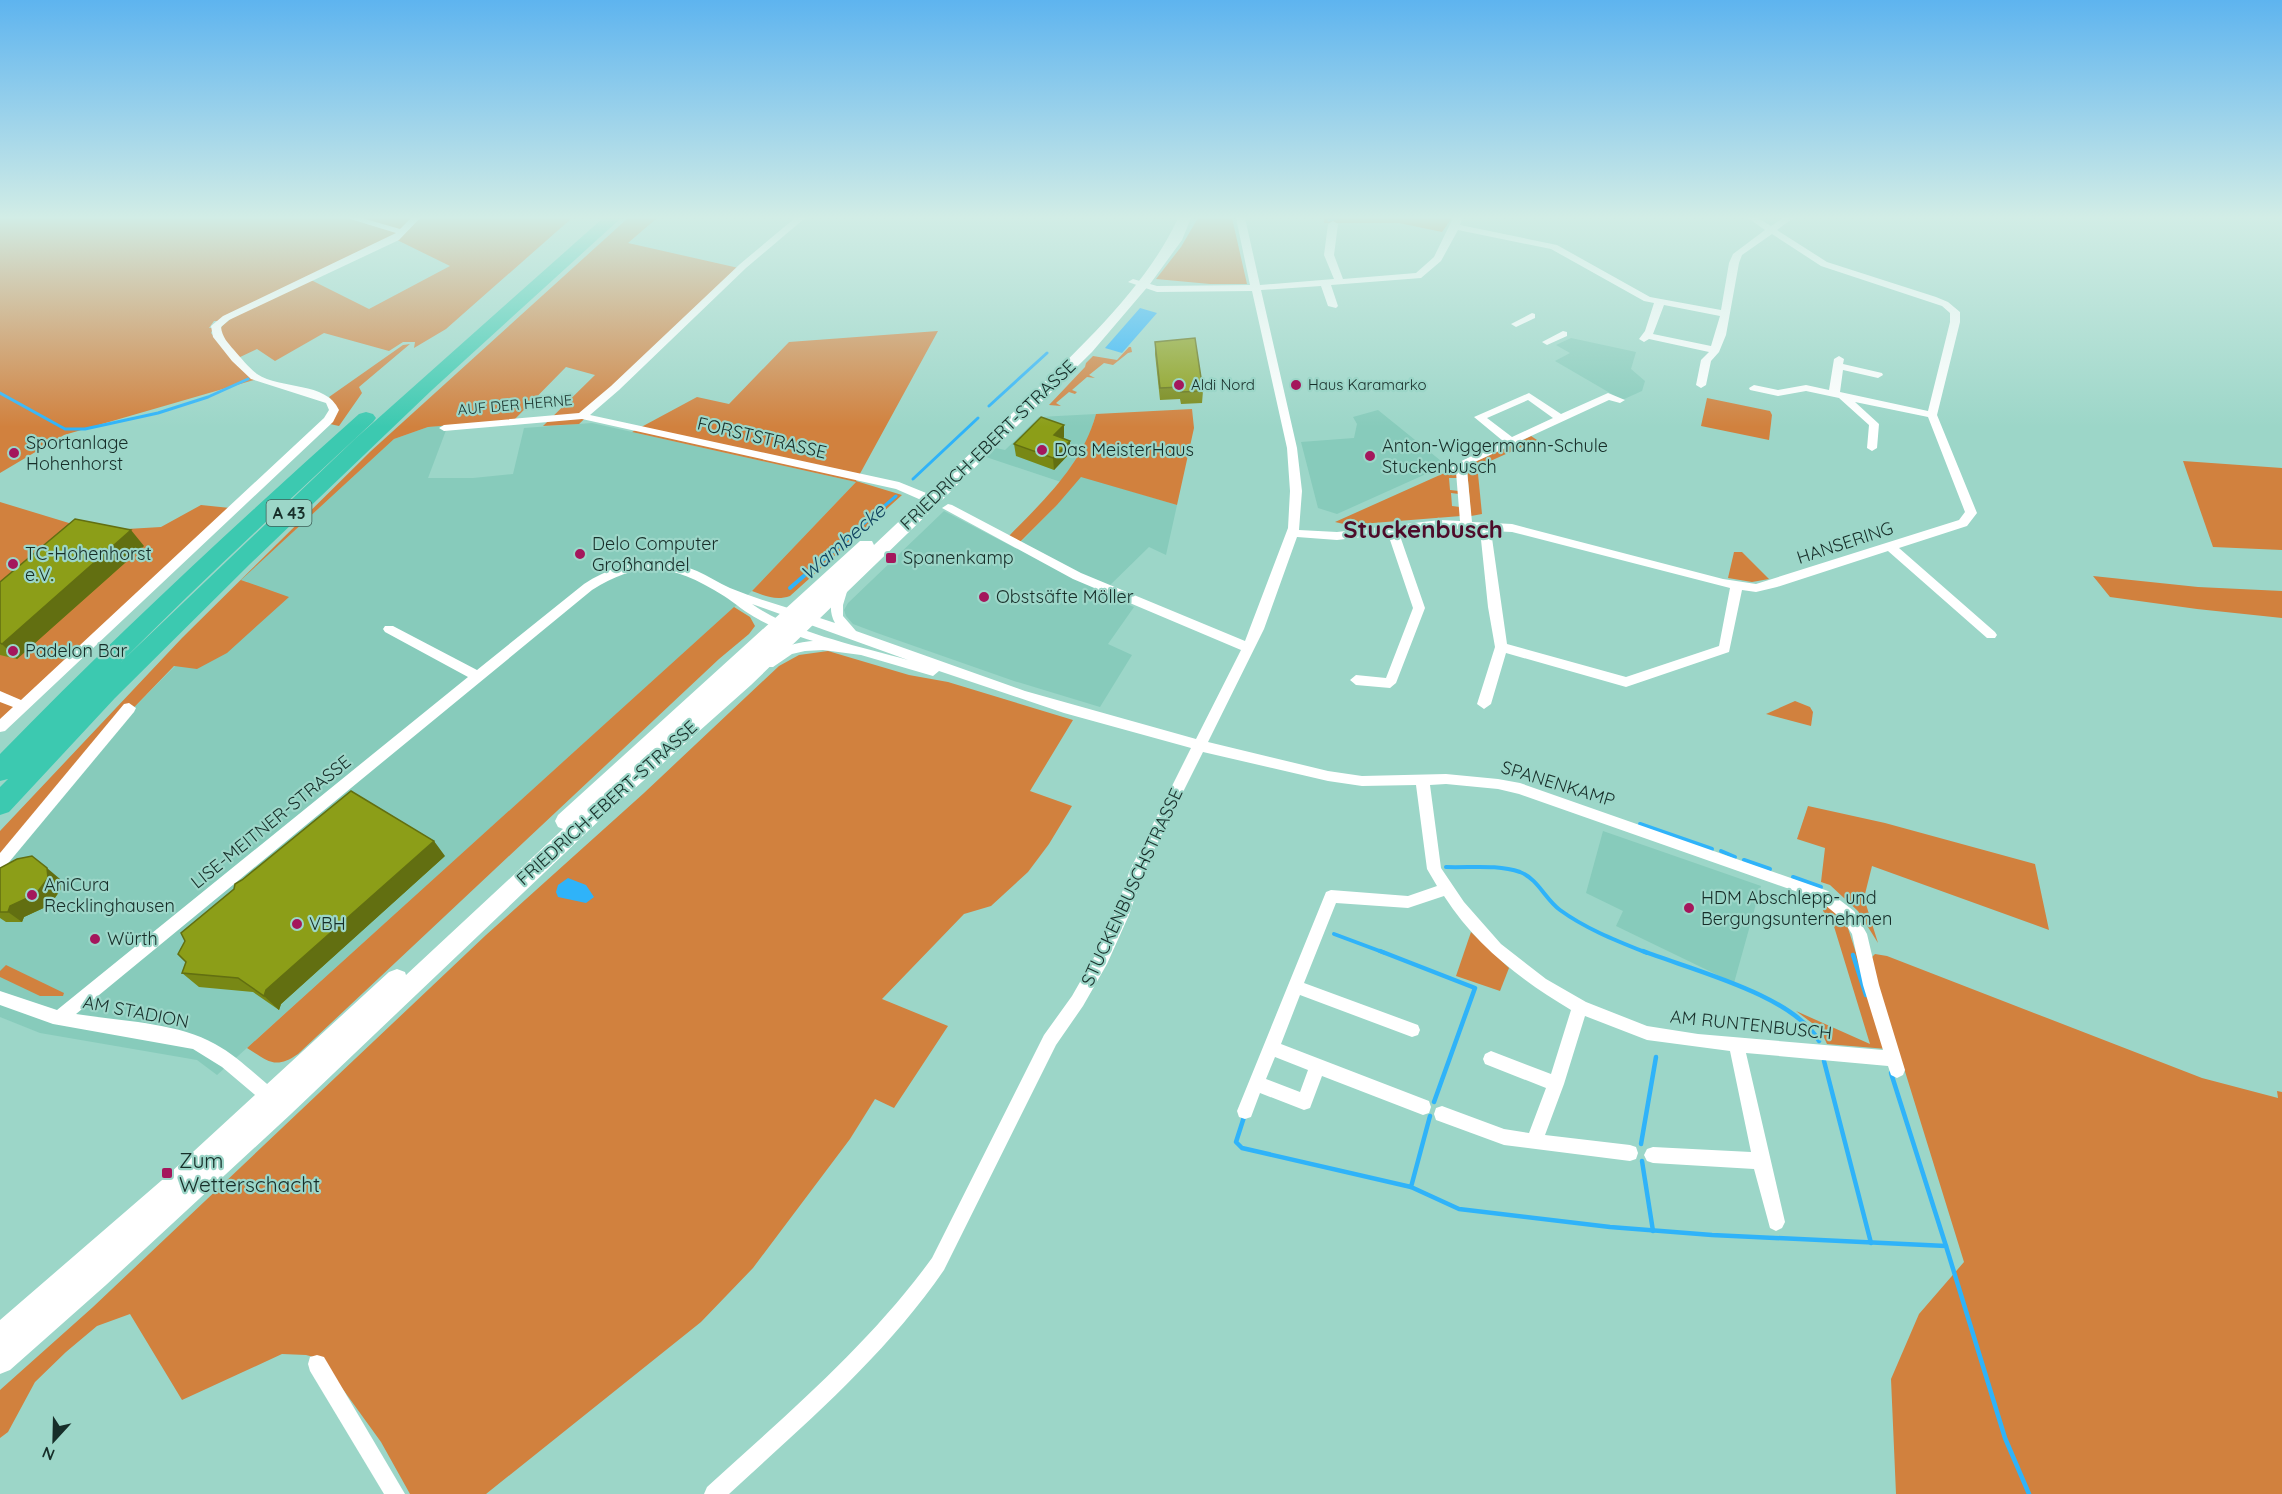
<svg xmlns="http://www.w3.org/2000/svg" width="2282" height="1494" font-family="Quicksand,sans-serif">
<rect width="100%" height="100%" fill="#9cd6c8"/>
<g fill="#87cbbb">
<polygon points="1571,338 1636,352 1631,369 1645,381 1642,391 1622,400 1555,361 1570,353 1556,345"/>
<polygon points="1378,410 1446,465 1337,514 1318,508 1301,442 1354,438 1357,424 1353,417"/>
<polygon points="1096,414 1088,440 1061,482 986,457 996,448 1005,450 1039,417"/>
<polygon points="592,423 856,482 752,591 217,1075 197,1060 40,1033 0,1017 0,868 118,724 175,666 248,582 241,580 394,439 428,427 448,425 428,478 473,478 513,474 524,428"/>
<polygon points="1081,476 1177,505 1166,555 1149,547 1102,593 1134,607 1108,644 1132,655 1100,707 1014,681 877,633 853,624 846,616 844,610 848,603 944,511 1015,548 1057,505"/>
<polygon points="1603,831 1761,886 1734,983 1616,926 1623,911 1586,893"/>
</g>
<g fill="#d1813e">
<polygon points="0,218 572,218 446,329 414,348 415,342 403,342 389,351 324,333 275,361 257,349 238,358 219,333 222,326 233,317 311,280 369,309 450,266 391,237 219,321 214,321 209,328 213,328 211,333 233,360 254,380 64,435 0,473"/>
<polygon points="628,218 657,218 628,243 743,269 579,424 543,426 595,375 566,367 514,420 428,427 394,439 241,580 289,597 227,653 197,669 174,666 118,724 0,868 0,831 182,638 371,451"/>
<polygon points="1198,218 1232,218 1247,284 1210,284 1156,279 1181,247"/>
<polygon points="1324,218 1452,218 1442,232 1399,223 1324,223"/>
<path d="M 938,331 L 856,481 L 902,495 L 790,596 C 776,601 765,596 752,591 L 856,482 L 632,432 L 697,397 L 729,404 L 789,342 Z"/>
<path d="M 410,344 L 359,387 L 362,393 L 339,426 L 330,424 C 334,413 339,407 329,397 L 403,345 Z"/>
<polygon points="1129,347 1131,347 1132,352 1128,353 1113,365 1104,363 1089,375 1095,378 1087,377 1072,390 1077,392 1075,394 1069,392 1056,403 1061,406 1049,405 1085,367 1086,363 1093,356 1117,360"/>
<polygon points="1707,398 1770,411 1772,415 1769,440 1701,426"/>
<path d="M 1192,409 L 1194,428 L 1177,505 L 1081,477 L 1057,505 L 1020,542 L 1009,536 C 1045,499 1082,465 1096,414 Z"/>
<polygon points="1531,436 1537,440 1477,467 1467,465 1504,449 1510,446 1511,442 1517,443"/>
<polygon points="2183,461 2282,468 2282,550 2213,547"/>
<polygon points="1467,468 1478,474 1482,514 1471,516"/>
<polygon points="1451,470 1457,471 1458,478 1449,478 1450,490 1459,491 1459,494 1451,493 1452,506 1460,507 1461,516 1348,525 1335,522"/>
<polygon points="0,502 69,523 127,529 161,527 201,505 230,508 0,724"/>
<polygon points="1734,552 1742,552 1769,579 1752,582 1728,578"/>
<polygon points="2093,576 2198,587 2282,591 2282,618 2197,609 2110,597"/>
<path d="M 734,607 L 750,617 L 755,626 L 749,634 L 719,659 L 298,1054 C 275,1070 268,1061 247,1048 Z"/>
<polygon points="828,651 909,675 948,682 1073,720 1030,791 1072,806 1049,844 1028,872 991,906 964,914 882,999 948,1026 894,1108 875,1099 850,1139 753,1268 701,1322 486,1494 410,1494 381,1442 321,1359 306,1355 282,1354 182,1400 130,1314 97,1326 66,1352 35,1382 8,1432 0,1438 0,1390 93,1307 486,935 644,793 779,666 799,655"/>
<polygon points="1795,701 1810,707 1813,712 1811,726 1766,714"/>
<polygon points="1808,806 1885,823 2035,864 2049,930 1872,866 1864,898 1878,943 1858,911 1830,885 1821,882 1825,848 1797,839"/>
<polygon points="1825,902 1846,922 1887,1049 1827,1044 1820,1029 1796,1011 1870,1044 1832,920 1823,911"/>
<polygon points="1471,932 1509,968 1500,991 1456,976"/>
<polygon points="1875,954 1887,956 2202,1078 2278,1098 2277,1091 2282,1092 2282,1494 1896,1494 1891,1379 1919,1314 1964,1262 1903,1065 1896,1050 1871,958"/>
<polygon points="6,965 64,993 63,996 40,996 0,977 0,971"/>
</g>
<g fill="#2fb3f9">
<polygon points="1140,308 1157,313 1122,353 1105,348"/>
<polygon points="568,878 586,885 594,897 586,903 558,897 556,892 558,885"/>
</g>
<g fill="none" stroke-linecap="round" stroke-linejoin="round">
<g stroke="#2fb3f9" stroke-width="3">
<polyline points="1329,220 1338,218"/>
<polyline points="0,393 65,429 85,429 158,413 208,397 248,379"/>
<polyline points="989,406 1047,353"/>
<polyline points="913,479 978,418"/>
<polyline points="848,537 896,496"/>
</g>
<g stroke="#2fb3f9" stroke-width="4">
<polyline points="790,588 850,536"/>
<polyline points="1640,824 1712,849"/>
<polyline points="1721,851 1735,857"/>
<polyline points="1744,860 1770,869"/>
<path d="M 1446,867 C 1470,868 1497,864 1520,872 C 1538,879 1545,899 1560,910 C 1586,929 1617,941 1647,953"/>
<polyline points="1793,877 1821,887"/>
<polyline points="1334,934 1385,953"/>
</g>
<g stroke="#2fb3f9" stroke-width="4.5">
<polyline points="1380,951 1475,988 1434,1102"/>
<path d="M 1643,951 C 1692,970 1793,995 1819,1041"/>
<polyline points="1853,955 1866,995"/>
<polyline points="1824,1061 1871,1243"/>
<polyline points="1891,1073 1946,1246"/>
<polyline points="1430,1116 1411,1187 1459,1209 1610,1227 1712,1235 1946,1246 2005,1438 2029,1494"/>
<polyline points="1244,1117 1236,1142 1242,1148 1411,1187"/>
<polyline points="1641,1144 1656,1057"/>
<polyline points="1642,1161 1653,1231"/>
</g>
<g fill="#fff" fill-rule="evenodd">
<path d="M 347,218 L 362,218 L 400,229 L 411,218 L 420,218 L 399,240 L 229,320 L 221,327 C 222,337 228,343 234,350 C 241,358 249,368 257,374 C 281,390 326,381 339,410 L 333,422 L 5,731 L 0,732 L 0,719 L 13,707 L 0,702 L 0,691 L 21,700 L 324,418 L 329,410 L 326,403 L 251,379 L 232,361 L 213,337 L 211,326 L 223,316 L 396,233 Z"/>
<polygon points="795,218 805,218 746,268 619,390 590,415 899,482 936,497 936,503 928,503 896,489 582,419 444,431 439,428 444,425 579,413 611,386 740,264"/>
<path d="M 1236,218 L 1245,218 L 1260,285 L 1334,279 L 1324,255 L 1328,224 L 1333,221 L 1338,224 L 1334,255 L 1343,279 L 1416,273 L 1434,257 L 1453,218 L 1462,218 L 1460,225 L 1557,245 L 1650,297 L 1721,310 L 1729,263 L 1733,254 L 1765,230 L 1748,218 L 1758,218 L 1771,226 L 1783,218 L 1793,218 L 1777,230 L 1827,262 L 1936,297 L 1948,302 L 1960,312 L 1960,322 L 1937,415 L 1977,513 L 1967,526 L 1899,548 L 1995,632 L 1997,635 L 1995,638 L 1987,638 L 1888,551 L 1777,587 L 1756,592 L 1742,590 L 1729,652 L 1626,687 L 1506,653 L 1491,704 L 1484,709 L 1477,704 L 1495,647 L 1488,607 L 1480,530 L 1440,528 L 1399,533 L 1425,608 L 1396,683 L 1390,688 L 1356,685 L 1350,680 L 1356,675 L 1386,678 L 1413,608 L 1388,534 L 1337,540 L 1297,537 L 1264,629 L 1208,742 L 1328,771 L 1362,776 L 1446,774 L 1498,779 L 1520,783 L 1828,891 L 1854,911 L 1867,934 L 1879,985 L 1905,1070 L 1903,1075 L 1897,1078 L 1891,1075 L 1888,1066 L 1746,1053 L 1785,1222 L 1782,1228 L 1776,1231 L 1770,1228 L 1754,1169 L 1653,1163 L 1647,1161 L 1644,1155 L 1647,1149 L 1653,1147 L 1751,1152 L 1730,1051 L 1647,1040 L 1585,1016 L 1564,1084 L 1545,1135 L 1630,1145 L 1636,1147 L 1638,1153 L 1636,1159 L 1630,1161 L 1504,1145 L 1436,1120 L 1434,1114 L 1436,1108 L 1442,1106 L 1504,1129 L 1529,1133 L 1546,1088 L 1485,1064 L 1483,1059 L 1485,1054 L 1491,1051 L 1551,1074 L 1571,1010 C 1521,980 1476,946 1444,896 L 1408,908 L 1336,903 L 1304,983 L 1418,1025 L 1420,1030 L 1418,1035 L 1412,1037 L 1300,995 L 1281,1044 L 1429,1101 L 1431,1107 L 1429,1113 L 1423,1115 L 1322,1076 L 1310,1108 L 1304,1110 L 1260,1093 L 1251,1117 L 1245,1119 L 1239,1117 L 1237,1111 L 1326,892 L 1331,890 L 1408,896 L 1437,886 L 1427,869 L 1416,785 L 1362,786 L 1328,781 L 1203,752 L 1144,870 L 1129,915 L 1107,964 L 1083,1006 L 1056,1045 L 944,1270 C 885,1356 805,1424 729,1494 L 704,1494 L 707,1487 C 786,1415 869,1345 932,1258 L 1044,1035 L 1072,996 L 1096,954 L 1114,915 L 1130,870 L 1191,748 L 1064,713 L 939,671 L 933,676 L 861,655 L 823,650 L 805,651 L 792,654 L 773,667 L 763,667 L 762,664 C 773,649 795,642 813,641 C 794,635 775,629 758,619 C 746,613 735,603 724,596 C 675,565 642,558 592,590 L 76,1014 C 119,1021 176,1022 215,1044 C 239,1057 258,1078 280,1094 L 282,1100 L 280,1106 L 274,1108 L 268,1106 L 222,1067 L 193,1049 L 53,1024 L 0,1005 L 0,991 L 57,1010 L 468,677 L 385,632 L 383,629 L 385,626 L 393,626 L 477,670 L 584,584 C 620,561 656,554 697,571 C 708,576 719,583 730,588 C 764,602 800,611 835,623 C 827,609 832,595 839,582 L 847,582 L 849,585 L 843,605 L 843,616 L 856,631 L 1025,691 L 1196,739 L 1241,650 L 1073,579 L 942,508 L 948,504 L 952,505 L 1081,573 L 1245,641 L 1288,528 L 1290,491 L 1287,448 L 1252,291 L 1157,292 L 1128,282 L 1133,279 L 1157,286 L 1250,285 ZM 1458,230 L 1551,249 L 1644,301 L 1654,303 L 1645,331 L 1639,339 L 1644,342 L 1649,339 L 1709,352 L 1701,360 L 1696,385 L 1701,388 L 1706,385 L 1711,361 L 1719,352 L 1726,335 L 1739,263 L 1742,255 L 1772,234 L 1821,266 L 1942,306 L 1950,313 L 1950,322 L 1928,411 L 1840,392 L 1843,370 L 1878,378 L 1883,375 L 1882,373 L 1843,364 L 1844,359 L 1839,356 L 1834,359 L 1829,390 L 1806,385 L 1778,390 L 1754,385 L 1749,388 L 1750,390 L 1778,396 L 1806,391 L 1839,398 L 1869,425 L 1867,448 L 1872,451 L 1877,448 L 1879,424 L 1855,402 L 1928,417 L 1965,512 L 1959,520 L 1756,584 L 1723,579 L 1512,524 L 1472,522 L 1467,470 L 1464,467 L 1609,400 L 1620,403 L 1625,400 L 1608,393 L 1561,414 L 1529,393 L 1474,417 L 1503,441 L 1449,467 L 1456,472 L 1460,521 L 1440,520 L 1337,532 L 1299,530 L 1302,491 L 1297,448 L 1261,290 L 1321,286 L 1328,306 L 1336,308 L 1338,306 L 1331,285 L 1421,278 L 1441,261 ZM 1664,305 L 1720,316 L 1711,346 L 1653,334 ZM 1528,400 L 1553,418 L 1512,437 L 1487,418 ZM 1491,531 L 1512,532 L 1730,588 L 1719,646 L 1626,677 L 1507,644 ZM 752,604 L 908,660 C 859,646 793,633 752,604 ZM 1446,784 L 1498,789 L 1519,794 L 1818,899 L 1843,920 L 1852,934 L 1863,985 L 1883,1050 L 1698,1034 L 1647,1026 L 1586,1002 L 1546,979 L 1501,944 L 1464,902 L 1441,868 L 1430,785 ZM 1275,1057 L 1308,1070 L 1300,1092 L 1266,1079 Z"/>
<polygon points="1532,313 1535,314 1535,318 1516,327 1511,324"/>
<polygon points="1563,331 1567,332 1567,336 1547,345 1542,342"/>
<polygon points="129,703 136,708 134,712 5,867 0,869 0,853 124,704"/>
<polygon points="317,1355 324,1357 405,1494 384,1494 310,1371 308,1364 310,1357"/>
</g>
<path fill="#fff" fill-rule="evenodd" d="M 1178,218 L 1191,218 L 1182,240 L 1150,284 L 1092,352 L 938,504 L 751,685 L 606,814 L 291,1114 L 106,1285 L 10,1370 L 0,1374 L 0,1320 L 169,1174 L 389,972 L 397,969 L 405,972 L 406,975 L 563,829 L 558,827 L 555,821 L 558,815 L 860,541 L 872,541 L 874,545 C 925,497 976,448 1026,400 C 1079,349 1148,285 1178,218 Z"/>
<path fill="#3cc9b0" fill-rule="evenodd" d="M 603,218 L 621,218 L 432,390 L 250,564 L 115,698 L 9,812 L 0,815 L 0,787 L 8,779 L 0,781 L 0,754 C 115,636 236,524 359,414 L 366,412 L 373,414 L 376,418 L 373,422 C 288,501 203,580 121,662 L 356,438 Z"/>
</g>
<g fill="#788815">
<polygon points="1155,342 1203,391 1202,403 1181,404 1180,399 1160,400 1155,354"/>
<polygon points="1064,437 1063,439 1070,441 1070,453 1054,470 1016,456 1014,444"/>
<polygon points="144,546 17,659 0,655 0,582"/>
<polygon points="445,856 281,1004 279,1010 253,992 199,987 182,973"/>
<polygon points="0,868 60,879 61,889 50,905 24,917 22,922 6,922 0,918"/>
</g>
<g fill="#626f11">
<polygon points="1064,425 1064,437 1055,448 1054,435"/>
<polygon points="1070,441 1070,453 1054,470 1053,458"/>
<polygon points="131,530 144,546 17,659 2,644"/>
<polygon points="434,841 445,856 281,1004 279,1010 264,996 266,990"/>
<polygon points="47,868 60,879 61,889 50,905 24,917 22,922 8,912 10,906"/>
</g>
<g fill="#8c9e18" stroke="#626f11" stroke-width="1.5">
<polygon points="1195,338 1203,391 1181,392 1181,387 1160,388 1155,342"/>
<polygon points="1041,417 1064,425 1054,435 1070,441 1053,458 1014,444"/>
<polygon points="75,519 131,530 2,644 0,643 0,582"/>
<polygon points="351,791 434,841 266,990 264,996 238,978 182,973 186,962 178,954 185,941 181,933 234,889 235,884 242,880"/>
<polygon points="32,856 47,868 48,878 36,894 10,906 8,912 0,912 0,868 17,859"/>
</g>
<linearGradient id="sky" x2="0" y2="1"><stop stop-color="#5eb4ef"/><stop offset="0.51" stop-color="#d2ede6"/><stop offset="1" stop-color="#d2ede6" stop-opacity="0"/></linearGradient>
<rect width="2282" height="427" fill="url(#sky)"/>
<g fill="#a4175c" stroke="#9cd6c8" stroke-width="2">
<circle cx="1179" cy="385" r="6"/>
<circle cx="1296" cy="385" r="6"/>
<circle cx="1042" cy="450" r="6"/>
<circle cx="14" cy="453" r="6"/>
<circle cx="1370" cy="456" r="6"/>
<circle cx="580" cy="554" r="6"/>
<rect x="885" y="552" width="12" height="12" rx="3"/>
<circle cx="13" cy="564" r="6"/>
<circle cx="984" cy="597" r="6"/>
<circle cx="13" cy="651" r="6"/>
<circle cx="32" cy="895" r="6"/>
<circle cx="1689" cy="908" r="6"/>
<circle cx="297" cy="924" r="6"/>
<circle cx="95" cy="939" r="6"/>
<rect x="161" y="1167" width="12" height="12" rx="3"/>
</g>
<g text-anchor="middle" stroke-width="4.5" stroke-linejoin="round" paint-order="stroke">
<g font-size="15" fill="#172e29" stroke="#9cd6c8" text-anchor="start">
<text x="1191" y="390">Aldi Nord</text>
<text x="1308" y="390">Haus Karamarko</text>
</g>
<g font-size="15" fill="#172e29" stroke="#9cd6c8">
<text transform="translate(515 405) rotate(-5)" y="5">AUF DER HERNE</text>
</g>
<rect fill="#9cd6c8" stroke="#3f6059" stroke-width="1.5" x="266.5" y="500" width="45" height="26" rx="4.5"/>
<g font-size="16" font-weight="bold" fill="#172e29">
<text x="289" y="519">A 43</text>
</g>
<g font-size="18" fill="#172e29" stroke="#9cd6c8">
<text transform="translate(762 438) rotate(13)" y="6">FORSTSTRASSE</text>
<text transform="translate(988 445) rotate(-44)" y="6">FRIEDRICH-EBERT-STRASSE</text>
<text transform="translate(1845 543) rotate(-18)" y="6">HANSERING</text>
<text transform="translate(1558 784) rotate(17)" y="6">SPANENKAMP</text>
<text transform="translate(607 803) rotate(-42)" y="6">FRIEDRICH-EBERT-STRASSE</text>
<text transform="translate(271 822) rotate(-39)" y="6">LISE-MEITNER-STRASSE</text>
<text transform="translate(1132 887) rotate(-65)" y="6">STUCKENBUSCHSTRASSE</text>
<text transform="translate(136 1012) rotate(11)" y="6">AM STADION</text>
<text transform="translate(1751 1025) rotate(6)" y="6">AM RUNTENBUSCH</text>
</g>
<g font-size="18" fill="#172e29" stroke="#9cd6c8" text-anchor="start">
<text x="26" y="449">Sportanlage<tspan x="26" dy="21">Hohenhorst</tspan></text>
<text x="1382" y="452">Anton-Wiggermann-Schule<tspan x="1382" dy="21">Stuckenbusch</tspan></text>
<text x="1054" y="456">Das MeisterHaus</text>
<text x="592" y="550">Delo Computer<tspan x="592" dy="21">Großhandel</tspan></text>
<text x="25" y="560">TC-Hohenhorst<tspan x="25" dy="21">e.V.</tspan></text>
<text x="903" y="564">Spanenkamp</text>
<text x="996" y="603">Obstsäfte Möller</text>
<text x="25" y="657">Padelon Bar</text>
<text x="44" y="891">AniCura<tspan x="44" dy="21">Recklinghausen</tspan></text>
<text x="1701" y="904">HDM Abschlepp- und<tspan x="1701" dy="21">Bergungsunternehmen</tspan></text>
<text x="309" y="930">VBH</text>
<text x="107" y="945">Würth</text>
</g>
<g font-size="20" font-style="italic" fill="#114460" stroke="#9cd6c8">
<text transform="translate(843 542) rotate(-41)" y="7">Wambecke</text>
</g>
<g font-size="21" fill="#172e29" stroke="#9cd6c8" text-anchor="start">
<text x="179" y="1168">Zum<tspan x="179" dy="24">Wetterschacht</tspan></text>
</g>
<g font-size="24" font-weight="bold" fill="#4e0c2a" stroke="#9cd6c8">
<text x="1423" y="538">Stuckenbusch</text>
</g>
</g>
<g transform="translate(54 1440) rotate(202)" stroke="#9cd6c8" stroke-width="4.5" paint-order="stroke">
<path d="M0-4.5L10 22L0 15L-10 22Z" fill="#172e29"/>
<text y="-9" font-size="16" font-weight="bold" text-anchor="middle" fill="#172e29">N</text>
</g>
</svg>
